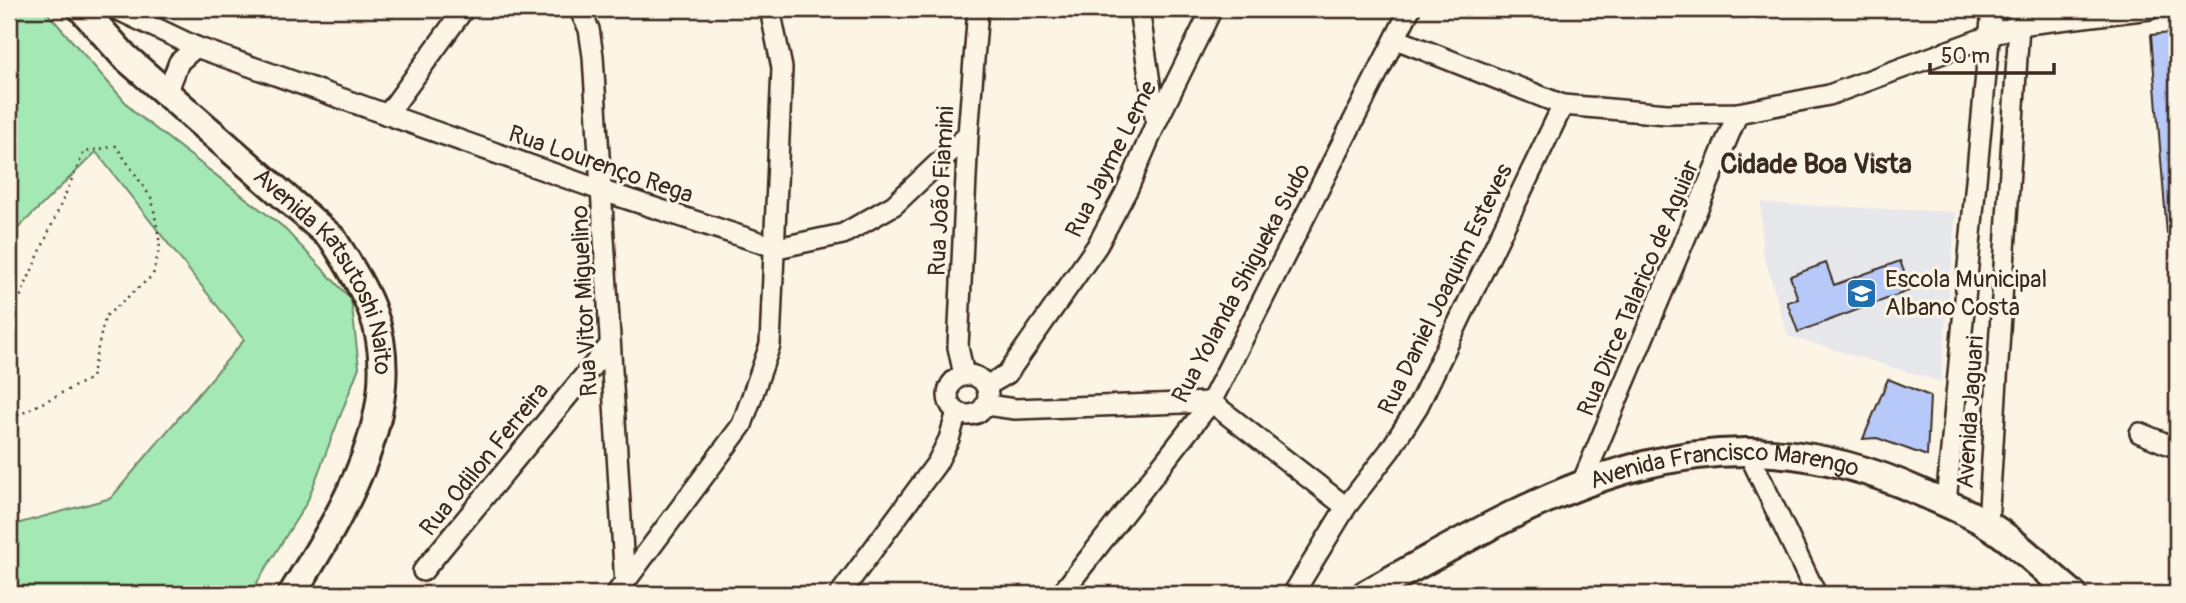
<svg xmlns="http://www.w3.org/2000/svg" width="2186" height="603" font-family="Pangolin,sans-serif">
<rect width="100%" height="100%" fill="#fcf5e5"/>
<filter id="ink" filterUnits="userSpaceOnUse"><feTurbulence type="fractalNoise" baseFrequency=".0143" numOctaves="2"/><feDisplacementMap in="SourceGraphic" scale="14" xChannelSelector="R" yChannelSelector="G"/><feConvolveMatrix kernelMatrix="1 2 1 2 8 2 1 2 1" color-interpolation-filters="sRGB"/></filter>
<g filter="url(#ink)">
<polygon fill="#e7e8eb" points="1761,203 1956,212 1941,382 1788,336 1762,250"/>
<polygon fill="#a4e9b5" stroke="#708a6a" stroke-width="2" points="44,9 134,112 282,226 351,299 359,367 307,502 250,594 9,594 9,526 111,498 244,340 96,152 9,237 9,10"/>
<g fill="#b7c9f9" stroke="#3b2a1e" stroke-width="2">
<polygon points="2170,33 2169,55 2177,54 2177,233 2167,234 2151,35"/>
<polygon points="1900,261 1911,290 1798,332 1787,302 1798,299 1790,276 1826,263 1834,285"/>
<polygon points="1888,379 1930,396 1927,456 1877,438 1863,439"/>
</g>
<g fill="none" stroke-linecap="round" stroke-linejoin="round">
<defs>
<g id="minor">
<polyline points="116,9 196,47 603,191 777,248 843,234 894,205 968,135"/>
<polyline points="579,9 589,29 593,56 625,585"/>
<polyline points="1139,9 1156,123"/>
<polyline points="1396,39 1563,105 1667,114 1738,113 1829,95 2019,25 2150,9"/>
<polyline points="167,93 179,62 196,47"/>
<polyline points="387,115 464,9"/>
<circle cx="968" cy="395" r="20"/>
<polyline points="964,375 958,347 968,135 978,9"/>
<polyline points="986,386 1007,374 1097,246 1128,188 1156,123 1212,9"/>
<polyline points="986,405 1015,409 1211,402 1346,507"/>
<polyline points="2140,433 2177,448"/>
<polyline points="1747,450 1816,594"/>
<polyline points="1582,483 1738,113"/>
<polyline points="1946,503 1992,9"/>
<polyline points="1988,524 2020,9"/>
<polyline points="423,571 609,346"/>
<polyline points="616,594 742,425 770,345 782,68 770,9"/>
<polyline points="840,594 937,463 949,439 957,412"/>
<polyline points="1061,594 1211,402 1410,9"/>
<polyline points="1293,594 1346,507 1390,450 1418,406 1563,105"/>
</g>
<g id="secondary">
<path id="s1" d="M 82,9 L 124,56 L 333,239 C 347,262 362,284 372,310 C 409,408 342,514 292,594"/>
<path id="s2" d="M 1366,594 C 1551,490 1707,396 1920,492 C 1943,502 1966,511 1987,524 C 2018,543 2045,571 2073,594"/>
</g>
</defs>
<use href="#minor" stroke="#3b2a1e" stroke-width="24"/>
<use href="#secondary" stroke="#3b2a1e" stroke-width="32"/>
<polyline stroke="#3b2a1e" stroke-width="2.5" stroke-dasharray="2 5" stroke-linecap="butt" points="9,322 84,152 116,146 152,199 160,244 153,275 105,317 91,378 9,420"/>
<use href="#minor" stroke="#fcf5e5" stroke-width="19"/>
<use href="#secondary" stroke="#fcf5e5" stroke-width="26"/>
</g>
</g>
<defs>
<symbol id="school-square" viewBox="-11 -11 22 22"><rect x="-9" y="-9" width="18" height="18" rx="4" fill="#1f6fb2" stroke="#fcf5e5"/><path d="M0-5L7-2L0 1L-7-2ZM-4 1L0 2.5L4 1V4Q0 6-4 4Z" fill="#fff"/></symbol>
</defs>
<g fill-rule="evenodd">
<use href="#school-square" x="1844" y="276" width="35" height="35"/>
</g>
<g text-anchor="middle" stroke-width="6" stroke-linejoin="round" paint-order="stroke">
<g font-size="24" fill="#3b2a1e" stroke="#fcf5e5">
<text transform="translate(1111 159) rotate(-63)" y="8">Rua Jayme Leme</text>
<text transform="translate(601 164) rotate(19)" y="8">Rua Lourenço Rega</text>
<text transform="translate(941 191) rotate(-87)" y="8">Rua João Fiamini</text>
<text dy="8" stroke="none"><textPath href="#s1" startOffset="364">Avenida Katsutoshi Naito</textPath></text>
<text transform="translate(1241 283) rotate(-62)" y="8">Rua Yolanda Shigueka Sudo</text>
<text transform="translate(1638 288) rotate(-67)" y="8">Rua Dirce Talarico de Aguiar</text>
<text transform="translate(1445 289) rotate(-64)" y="8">Rua Daniel Joaquim Esteves</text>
<text transform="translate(584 301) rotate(-93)" y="8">Rua Vitor Miguelino</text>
<text transform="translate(1970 412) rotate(-86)" y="8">Avenida Jaguari</text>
<text transform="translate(484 459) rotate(-51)" y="8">Rua Odilon Ferreira</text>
<text dy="8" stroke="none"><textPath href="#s2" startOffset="388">Avenida Francisco Marengo</textPath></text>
</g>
<g font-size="24" fill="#3b2a1e" stroke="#fcf5e5" text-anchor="start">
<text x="1885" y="287">Escola Municipal<tspan x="1885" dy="28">Albano Costa</tspan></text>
</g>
<g font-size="28" font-weight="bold" fill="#3b2a1e" stroke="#fcf5e5">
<text x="1816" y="173">Cidade Boa Vista</text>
</g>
</g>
<rect width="2186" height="603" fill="none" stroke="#fcf5e5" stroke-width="35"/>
<rect x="18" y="18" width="2151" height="568" fill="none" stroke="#3b2a1e" stroke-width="2.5" filter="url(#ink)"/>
<path d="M1930 63v10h124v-10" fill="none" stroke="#3b2a1e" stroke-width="3.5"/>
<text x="1941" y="63" font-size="21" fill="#3b2a1e" stroke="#fcf5e5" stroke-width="5" paint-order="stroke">50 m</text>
</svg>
